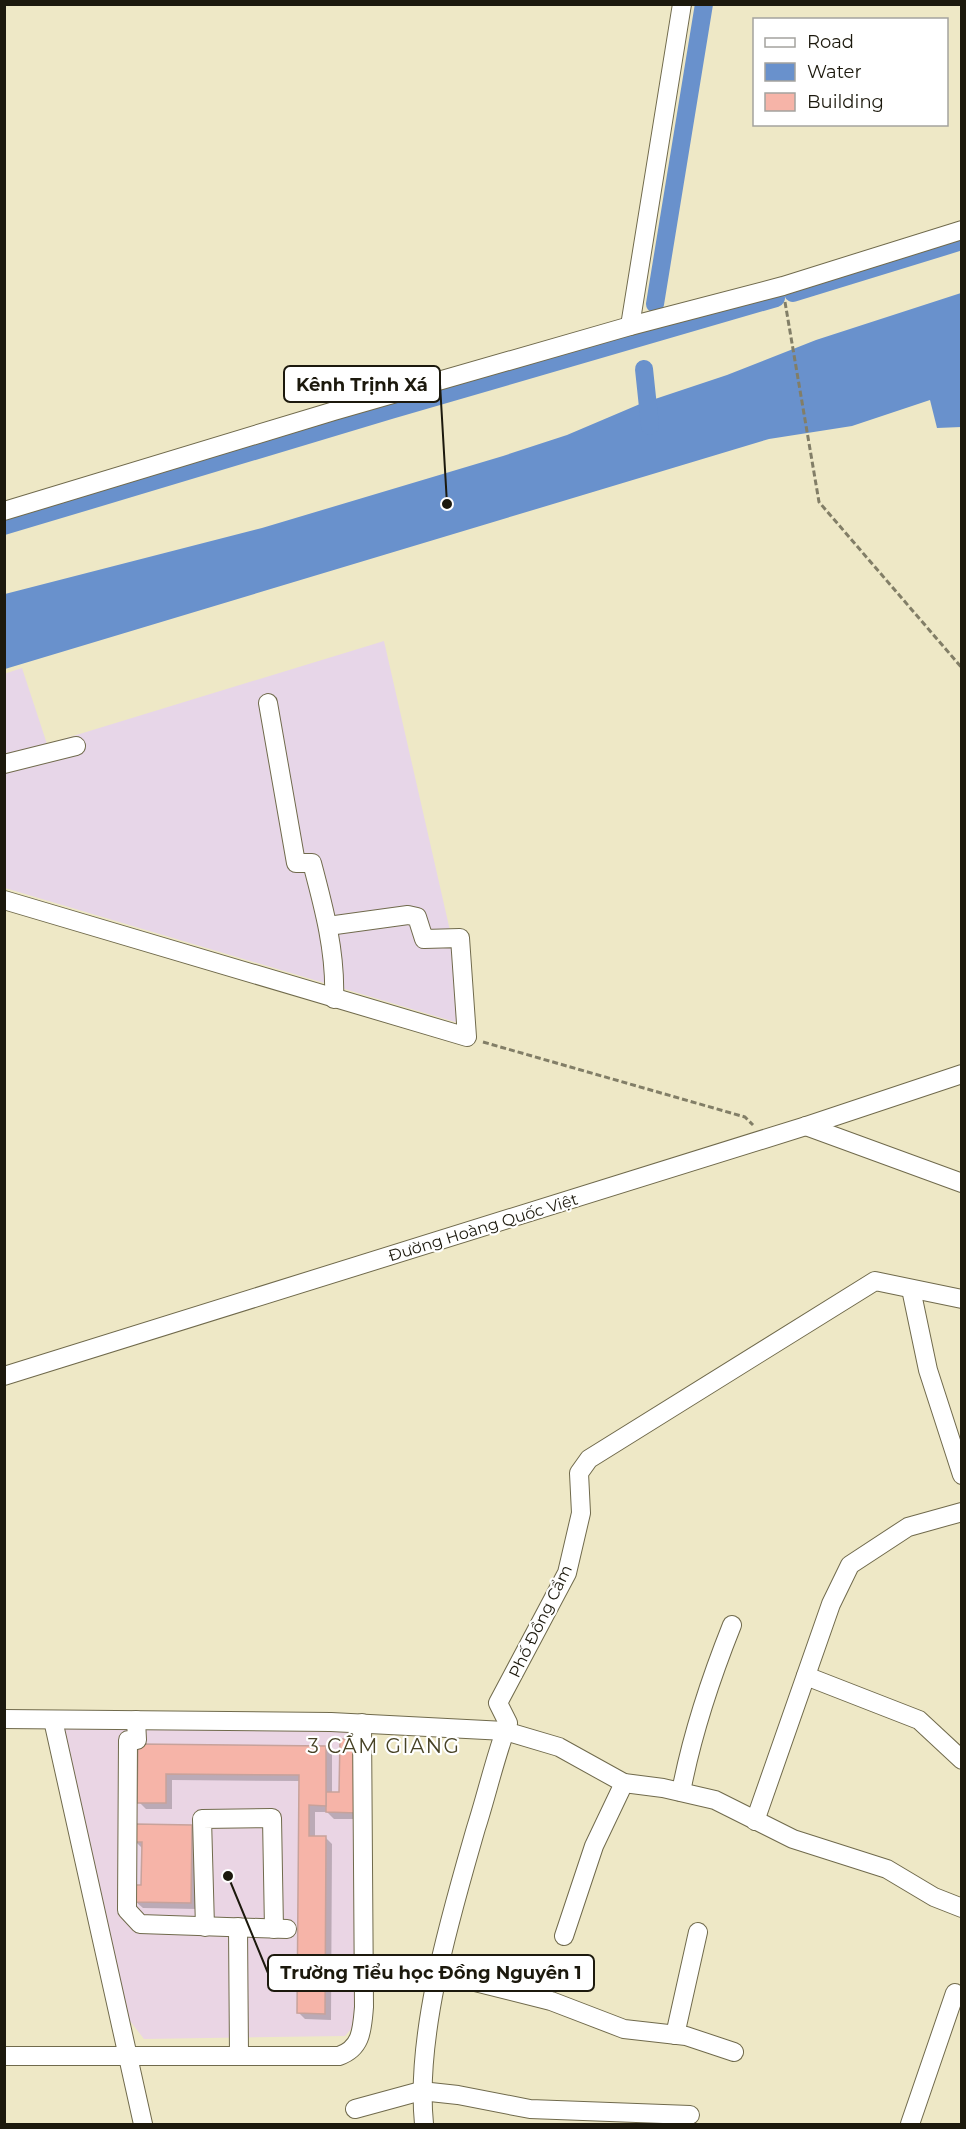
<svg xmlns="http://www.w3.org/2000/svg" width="966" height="2129" font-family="Montserrat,sans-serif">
<rect width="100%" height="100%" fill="#eee8c6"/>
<polygon fill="#e7d6e8" points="384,641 472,1027 5,888 4,674 22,668 47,744"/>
<polygon fill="#ead5e4" points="61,1724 359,1732 359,2020 345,2036 144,2039 130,2021"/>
<polygon fill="#6991cc" points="961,293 961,427 937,428 930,400 852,426 769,439 5,669 5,594 262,528 503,456 567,435 640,404 727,375 816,340"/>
<g fill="#0003">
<polygon points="139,1745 325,1747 332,1754 332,1793 363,1819 334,1819 327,1812 315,1812 315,1837 325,1837 332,1844 331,2020 305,2019 298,2012 300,1781 172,1780 172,1809 146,1809 139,1802"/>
<polygon points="192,1826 198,1833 197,1909 143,1908 136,1902 143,1887 143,1849 136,1842"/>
</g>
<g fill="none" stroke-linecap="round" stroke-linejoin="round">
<g stroke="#6991cc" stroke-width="18">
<polyline points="793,293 962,241"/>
<polyline points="655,304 704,4"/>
<polyline points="644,369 650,426"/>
<polyline points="4,526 391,410 776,298"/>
</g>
</g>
<g fill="#f6b4a8" stroke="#c7a29b" stroke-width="1.5">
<polygon points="340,1739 357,1739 357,1813 326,1812 326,1792 339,1792"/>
<polygon points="138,1744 326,1746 326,1806 309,1805 309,1836 326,1836 325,2014 297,2013 299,1775 166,1774 166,1803 137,1803"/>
<polygon points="135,1824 192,1825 191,1903 135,1902 135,1885 141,1885 142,1842 134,1842"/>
</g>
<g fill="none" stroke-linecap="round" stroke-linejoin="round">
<defs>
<g id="minor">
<polyline points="630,326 682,4"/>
<polyline points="4,511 334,411 630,326 783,286 962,230"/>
<path d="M 268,703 L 296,863 L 312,863 C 324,908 336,953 334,999"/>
<polyline points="4,764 76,746"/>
<polyline points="4,900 467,1037 460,938 424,939 417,917 408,915 328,926"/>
<polyline points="806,1126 962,1183"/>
<polyline points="911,1289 928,1370 962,1475"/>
<polyline points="4,1376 806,1126 962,1074"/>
<polyline points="806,1676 919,1720 962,1760"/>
<polyline points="4,1719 331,1722 505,1731 559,1747 624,1783 663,1788 715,1800 793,1839 887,1869 934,1897 962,1908"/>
<polyline points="53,1720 143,2124"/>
<polyline points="136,1720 137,1740 128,1740 127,1910 140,1924 287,1929"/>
<path d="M 681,1792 C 692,1734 710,1680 732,1625"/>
<polyline points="755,1821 831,1604 850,1565 908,1527 962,1512"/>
<polyline points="205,1927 202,1819 272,1818 274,1929"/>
<polyline points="238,1927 239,2055"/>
<polyline points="564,1936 594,1846 624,1783"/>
<polyline points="439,1973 551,2001 624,2029 686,2036 734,2052"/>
<polyline points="675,2035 698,1932"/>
<path d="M 4,2056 L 339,2056 C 362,2048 362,2029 364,2007 L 362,1723"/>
<polyline points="355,2109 421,2091 458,2095 530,2109 690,2115"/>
<path d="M 424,2124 C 415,2034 451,1915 476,1828 C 487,1794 495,1757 508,1723 L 498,1703 L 567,1573 L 581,1513 L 579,1473 L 589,1459 L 875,1281 L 962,1299"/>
<polyline points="910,2124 955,1993"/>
</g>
</defs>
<use href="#minor" stroke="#706a4c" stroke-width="20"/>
<g stroke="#827e67" stroke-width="3" stroke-dasharray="6 3" stroke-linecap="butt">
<polyline points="785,302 819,502 962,668"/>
<polyline points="483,1042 745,1117 753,1125"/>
</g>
<use href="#minor" stroke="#fff" stroke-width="18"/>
</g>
<g text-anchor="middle" stroke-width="4.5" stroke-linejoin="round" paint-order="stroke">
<g font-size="16" fill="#1c190d" stroke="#fff">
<text transform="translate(483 1227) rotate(-17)" y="6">Đường Hoàng Quốc Việt</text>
<text transform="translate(540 1621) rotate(-64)" y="6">Phố Đồng Cẩm</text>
</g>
<g font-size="20" letter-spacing="1.5" fill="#474225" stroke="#fff">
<text x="384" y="1753">3 CẨM GIANG</text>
</g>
</g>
<path fill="none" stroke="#1c190d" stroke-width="2" d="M447 504L440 384M228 1876L268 1973"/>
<g fill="#1c190d" stroke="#fff" stroke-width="2">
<circle cx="447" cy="504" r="6"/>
<circle cx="228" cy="1876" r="6"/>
</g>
<g fill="#fff" stroke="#1c190d" stroke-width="2">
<rect x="284" y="366" width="156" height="36" rx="6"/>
<rect x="268" y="1955" width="326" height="36" rx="6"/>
</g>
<g font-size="18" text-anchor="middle" font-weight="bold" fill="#1c190d">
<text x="362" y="391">Kênh Trịnh Xá</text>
<text x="431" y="1979">Trường Tiểu học Đồng Nguyên 1</text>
</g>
<rect width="966" height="2129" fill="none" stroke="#1c190d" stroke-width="12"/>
<rect x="753" y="18" width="195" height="108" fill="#ffffff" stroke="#a4a39e" stroke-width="1.5"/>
<rect x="765" y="38" width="30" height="9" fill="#ffffff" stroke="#a4a39e" stroke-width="1.5"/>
<text x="807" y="48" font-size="18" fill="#1c190d">Road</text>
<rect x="765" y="63" width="30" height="18" fill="#6991cc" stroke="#a4a39e" stroke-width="1.5"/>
<text x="807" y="78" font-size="18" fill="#1c190d">Water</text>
<rect x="765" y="93" width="30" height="18" fill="#f6b4a8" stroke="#a4a39e" stroke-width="1.5"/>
<text x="807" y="108" font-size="18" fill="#1c190d">Building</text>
</svg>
